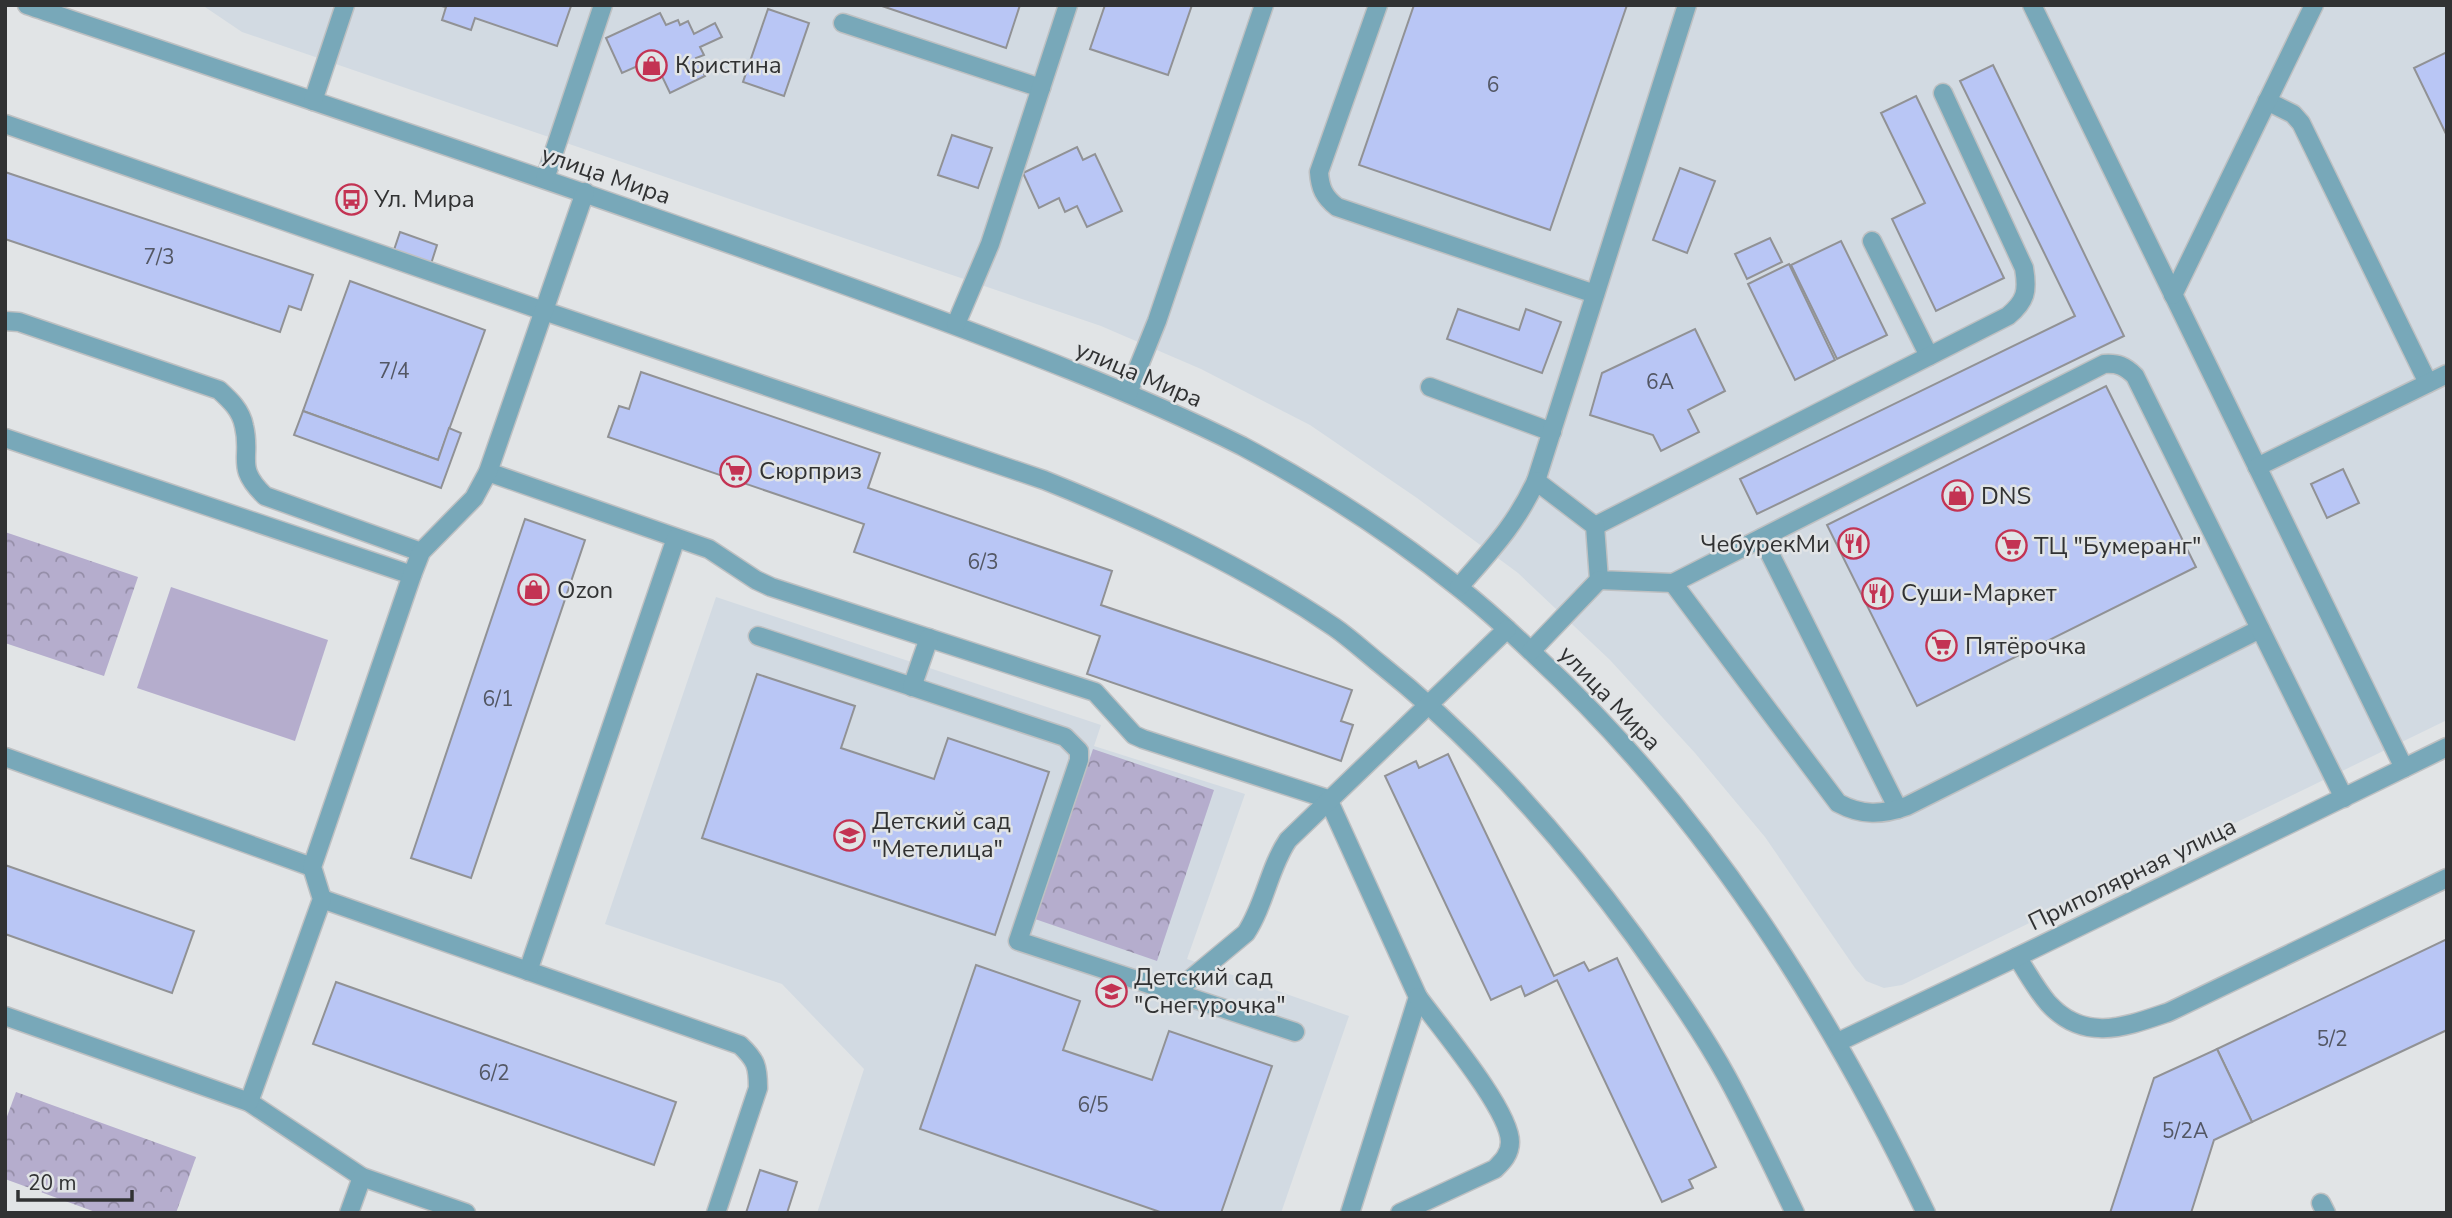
<svg xmlns="http://www.w3.org/2000/svg" width="2452" height="1218" font-family="'Nunito Sans',sans-serif">
<defs>
<pattern id="park-crowns" width="20" height="18" patternUnits="userSpaceOnUse" patternTransform="scale(1.75)"><rect width="20" height="18" fill="#b5adcd"/><path d="M2 6a3 3 0 1 1 6 0M12 15a3 3 0 1 1 6 0" fill="none" stroke="#948da7"/></pattern>
</defs>
<rect width="100%" height="100%" fill="#e1e4e6"/>
<g fill="#d2dae2">
<polygon points="202,5 2447,5 2447,720 1902,985 1884,988 1866,981 1855,968 1765,837 1695,753 1610,660 1518,573 1417,498 1310,425 1201,369 1101,326 242,32"/>
<polygon points="716,597 1101,725 1094,746 1245,794 1187,959 1349,1016 1281,1213 817,1213 864,1069 782,984 605,924"/>
</g>
<g fill="url(#park-crowns)">
<polygon points="5,532 138,577 104,676 5,643"/>
<polygon points="1093,749 1214,790 1157,961 1035,919"/>
<polygon points="16,1092 196,1157 176,1213 98,1213 5,1179 5,1122"/>
</g>
<polygon fill="#b5adcd" points="171,587 328,640 295,741 137,688"/>
<g fill="#b9c6f5" stroke="#919295" stroke-width="2">
<polygon points="879,5 1020,5 1006,48"/>
<polygon points="1105,5 1192,5 1168,75 1090,49"/>
<polygon points="1414,5 1627,5 1550,230 1359,165"/>
<polygon points="441,6 442,5 571,6 557,46 475,18 471,30 442,20 446,7"/>
<polygon points="768,9 809,23 784,96 743,82"/>
<polygon points="660,13 666,25 678,20 680,25 688,21 694,34 715,23 722,37 700,47 704,55 696,58 705,76 670,93 660,72 648,77 642,64 622,73 606,38"/>
<polygon points="2447,52 2447,136 2414,68"/>
<polygon points="1993,65 2124,336 1757,514 1740,479 2075,316 1960,81"/>
<polygon points="1916,96 2004,278 1936,311 1892,219 1925,203 1881,113"/>
<polygon points="952,135 992,148 978,188 938,175"/>
<polygon points="1077,147 1083,160 1095,154 1122,211 1087,227 1077,206 1065,212 1059,198 1039,208 1023,173"/>
<polygon points="1680,168 1715,181 1687,253 1653,240"/>
<polygon points="5,172 313,275 301,310 289,306 280,332 5,239"/>
<polygon points="400,232 437,245 431,264 394,250"/>
<polygon points="1770,238 1782,262 1747,279 1735,254"/>
<polygon points="1841,241 1887,335 1837,359 1791,265"/>
<polygon points="1789,264 1835,360 1795,380 1748,284"/>
<polygon points="350,281 485,330 438,460 303,411"/>
<polygon points="1458,309 1519,330 1526,309 1561,322 1542,373 1447,339"/>
<polygon points="1695,329 1725,391 1688,410 1699,432 1661,451 1653,435 1590,415 1602,373"/>
<polygon points="641,372 880,453 868,488 1112,571 1101,605 1352,690 1341,721 1353,725 1341,761 1087,674 1100,636 854,552 864,524 608,437 619,406 629,409"/>
<polygon points="2106,386 2196,567 1917,706 1827,525"/>
<polygon points="303,411 438,460 449,428 461,433 441,488 294,435"/>
<polygon points="2343,469 2359,503 2327,518 2311,484"/>
<polygon points="525,519 585,540 471,878 411,858"/>
<polygon points="757,674 855,706 841,748 934,779 948,738 1049,772 995,935 702,838"/>
<polygon points="1448,754 1554,976 1584,962 1589,971 1617,958 1716,1167 1689,1180 1693,1188 1662,1202 1557,980 1525,996 1521,986 1491,1000 1385,776 1416,761 1419,768"/>
<polygon points="5,865 194,931 172,993 5,934"/>
<polygon points="2447,939 2447,1030 2252,1122 2217,1049"/>
<polygon points="976,965 1080,1001 1063,1050 1152,1080 1169,1031 1272,1066 1221,1213 1163,1213 920,1129"/>
<polygon points="336,982 676,1102 654,1165 313,1044"/>
<polygon points="2217,1049 2252,1122 2214,1140 2191,1213 2110,1213 2154,1078"/>
<polygon points="760,1170 797,1182 787,1213 746,1213"/>
</g>
<g fill="none" stroke-linecap="round" stroke-linejoin="round">
<defs>
<g id="minor">
<path d="M 27,5 C 272,87 518,169 761,255 C 865,292 968,329 1070,370 C 1128,393 1186,418 1242,446 C 1317,486 1392,534 1458,587 C 1486,609 1512,633 1537,657 C 1706,814 1827,1007 1926,1213"/>
<path d="M 1378,5 L 1319,172 C 1320,188 1324,197 1337,207 L 1595,294"/>
<polyline points="2032,5 2404,768"/>
<polyline points="843,23 1041,88"/>
<polyline points="313,101 345,5"/>
<polyline points="2267,101 2293,114 2301,123 2428,383"/>
<path d="M 5,124 L 544,311 L 1044,480 C 1144,520 1244,566 1334,627 C 1350,638 1365,652 1380,664 C 1478,742 1561,836 1635,937 C 1667,982 1700,1028 1727,1077 C 1751,1121 1773,1167 1795,1213"/>
<polyline points="545,179 603,5"/>
<polyline points="1872,241 1929,356"/>
<polyline points="2173,295 2314,5"/>
<path d="M 5,321 L 19,322 L 219,390 C 230,400 241,410 244,426 C 252,459 234,466 265,496 L 421,552"/>
<polyline points="956,324 990,244 1068,5"/>
<polyline points="1430,387 1552,432"/>
<polyline points="1128,393 1157,321 1264,5"/>
<polyline points="5,438 412,575"/>
<polyline points="2257,467 2447,374"/>
<polyline points="488,472 709,549 756,580 771,587 1095,692 1134,735 1143,739 1328,799 1418,997 1350,1213"/>
<polyline points="1536,481 1687,5"/>
<path d="M 1595,526 L 2008,316 C 2026,301 2028,291 2024,268 L 1943,93"/>
<polyline points="1762,538 1898,809"/>
<path d="M 1673,583 L 1838,803 C 1862,816 1882,815 1907,806 L 2260,629"/>
<path d="M 1459,587 C 1491,550 1515,526 1536,481 L 1595,526 L 1599,580 L 1673,583 L 2104,364 C 2118,363 2125,366 2135,376 L 2344,798"/>
<polyline points="758,636 1065,737 1079,751 1079,760 1018,941 1295,1032"/>
<polyline points="1531,651 1599,580"/>
<polyline points="912,687 929,638"/>
<polyline points="5,757 312,867"/>
<path d="M 322,899 L 740,1045 C 756,1060 758,1066 758,1088 L 716,1213"/>
<path d="M 2017,957 C 2027,972 2036,989 2048,1003 C 2084,1043 2125,1027 2169,1012 L 2447,878"/>
<polyline points="528,971 676,538"/>
<path d="M 1175,992 L 1246,933 C 1265,904 1269,868 1288,840 L 1507,629"/>
<polyline points="5,1016 249,1102 362,1177 466,1213"/>
<polyline points="1838,1042 2017,957 2447,747"/>
<polyline points="249,1102 322,899 312,867 412,575 421,552 474,498 488,472 585,192"/>
<polyline points="2321,1203 2326,1213"/>
<polyline points="349,1213 362,1177"/>
<path d="M 1400,1213 L 1495,1169 C 1503,1161 1510,1154 1510,1142 C 1510,1110 1439,1026 1418,997"/>
</g>
</defs>
<use href="#minor" stroke="#bec0c2" stroke-width="21"/>
<use href="#minor" stroke="#78a8b9" stroke-width="18"/>
</g>
<defs>
<symbol id="shop-ring" viewBox="-11 -11 22 22"><circle r="9.5" fill="#e1e4e6" stroke="#c33353" stroke-width="1.5"/><path d="M-5-2.5h2.3a2.7 3.5 0 0 1 5.4 0H5L5.5 6h-11ZM-1.5-2.5h3a1.5 2.3 0 0 0-3 0Z" fill="#c33353"/></symbol>
<symbol id="bus-ring" viewBox="-11 -11 22 22"><circle r="9.5" fill="#e1e4e6" stroke="#c33353" stroke-width="1.5"/><path d="M-5-6H5V4H4V6H2V4H-2V6H-4V4H-5ZM-3.5-4V0h7V-4ZM-3.5 1.2v1.5H-2V1.2ZM2 1.2v1.5H3.5V1.2Z" fill="#c33353"/></symbol>
<symbol id="supermarket-ring" viewBox="-11 -11 22 22"><circle r="9.5" fill="#e1e4e6" stroke="#c33353" stroke-width="1.5"/><path d="M-6-5.5h2.5l.6 2H6L4.5 2H-2.5L-4.4-4H-6ZM-1.5 3.2a1.3 1.3 0 1 0 .1 0ZM3 3.2a1.3 1.3 0 1 0 .1 0Z" fill="#c33353"/></symbol>
<symbol id="restaurant-ring" viewBox="-11 -11 22 22"><circle r="9.5" fill="#e1e4e6" stroke="#c33353" stroke-width="1.5"/><path d="M-5-6h1v4h1v-4h1v4h1v-4h1v5L-1.5 .5V6h-2V.5L-5-1ZM5-6V6H3V1.5H1.5Q1.5-4 5-6Z" fill="#c33353"/></symbol>
<symbol id="school-ring" viewBox="-11 -11 22 22"><circle r="9.5" fill="#e1e4e6" stroke="#c33353" stroke-width="1.5"/><path d="M0-5L7-2L0 1L-7-2ZM-4 1L0 2.5L4 1V4Q0 6-4 4Z" fill="#c33353"/></symbol>
</defs>
<g fill-rule="evenodd">
<use href="#shop-ring" x="634" y="48" width="35" height="35"/>
<use href="#bus-ring" x="334" y="182" width="35" height="35"/>
<use href="#supermarket-ring" x="718" y="454" width="35" height="35"/>
<use href="#shop-ring" x="1940" y="478" width="35" height="35"/>
<use href="#restaurant-ring" x="1836" y="526" width="35" height="35"/>
<use href="#supermarket-ring" x="1994" y="528" width="35" height="35"/>
<use href="#shop-ring" x="516" y="572" width="35" height="35"/>
<use href="#restaurant-ring" x="1860" y="576" width="35" height="35"/>
<use href="#supermarket-ring" x="1924" y="628" width="35" height="35"/>
<use href="#school-ring" x="832" y="818" width="35" height="35"/>
<use href="#school-ring" x="1094" y="974" width="35" height="35"/>
</g>
<g text-anchor="middle" stroke-width="5" stroke-linejoin="round" paint-order="stroke">
<g font-size="21" fill="#535764">
<text x="1493" y="92">6</text>
<text x="159" y="264">7/3</text>
<text x="394" y="378">7/4</text>
<text x="1660" y="389">6А</text>
<text x="983" y="569">6/3</text>
<text x="498" y="706">6/1</text>
<text x="2332" y="1046">5/2</text>
<text x="494" y="1080">6/2</text>
<text x="1093" y="1112">6/5</text>
<text x="2185" y="1138">5/2А</text>
</g>
<g font-size="24" fill="#313233" stroke="#e1e4e6" text-anchor="start">
<text x="675" y="73">Кристина</text>
<text x="374" y="207">Ул. Мира</text>
<text x="759" y="479">Сюрприз</text>
<text x="1981" y="504">DNS</text>
<text x="1830" y="552" text-anchor="end">ЧебурекМи</text>
<text x="2034" y="554">ТЦ "Бумеранг"</text>
<text x="557" y="598">Ozon</text>
<text x="1901" y="601">Суши-Маркет</text>
<text x="1965" y="654">Пятёрочка</text>
<text x="872" y="829">Детский сад<tspan x="872" dy="28">"Метелица"</tspan></text>
<text x="1134" y="985">Детский сад<tspan x="1134" dy="28">"Снегурочка"</tspan></text>
</g>
<g font-size="24" fill="#313233" stroke="#e1e4e6">
<text transform="translate(606 175) rotate(19)" y="8">улица Мира</text>
<text transform="translate(1139 374) rotate(23)" y="8">улица Мира</text>
<text transform="translate(1610 698) rotate(46)" y="8">улица Мира</text>
<text transform="translate(2132 874) rotate(-26)" y="8">Приполярная улица</text>
</g>
</g>
<rect width="2452" height="1218" fill="none" stroke="#313233" stroke-width="14"/>
<path d="M18 1190v10h114v-10" fill="none" stroke="#313233" stroke-width="3.5"/>
<text x="28" y="1190" font-size="21" fill="#313233" stroke="#e1e4e6" stroke-width="5" paint-order="stroke">20 m</text>
</svg>
